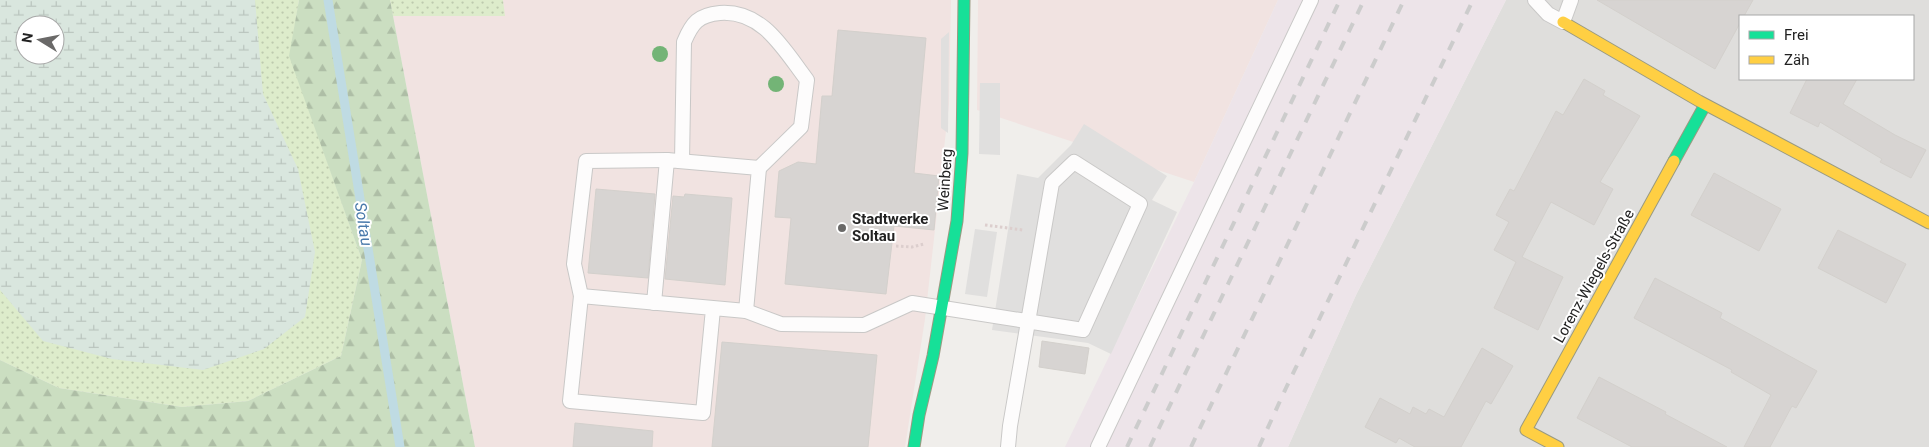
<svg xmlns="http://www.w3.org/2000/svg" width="1929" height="447" font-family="Roboto,sans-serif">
<defs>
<pattern id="grass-dots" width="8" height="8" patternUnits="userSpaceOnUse" patternTransform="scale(1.25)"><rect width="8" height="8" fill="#ddeccb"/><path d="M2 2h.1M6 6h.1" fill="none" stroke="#bdcaae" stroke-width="1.8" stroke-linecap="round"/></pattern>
<pattern id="forest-firs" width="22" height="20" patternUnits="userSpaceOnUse" patternTransform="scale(1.25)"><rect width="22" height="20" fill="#cbdec1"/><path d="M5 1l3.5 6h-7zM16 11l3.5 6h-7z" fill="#aebea6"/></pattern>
<pattern id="wetland-marsh" width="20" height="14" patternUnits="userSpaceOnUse" patternTransform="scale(1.25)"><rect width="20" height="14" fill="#d9e6de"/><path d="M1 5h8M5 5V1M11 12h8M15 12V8" fill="none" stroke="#bac5be"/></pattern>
</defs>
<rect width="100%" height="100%" fill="#f0eeeb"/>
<path fill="#dfdedc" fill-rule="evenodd" d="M 1506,0 L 1929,0 L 1929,447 L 1288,447 L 1356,295 ZM 1740,16 L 1913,16 L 1913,79 L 1740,79 Z"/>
<g fill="#f1e3e1">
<polygon points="503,0 951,0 949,104 925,319 905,447 475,447 393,16 504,16"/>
<polygon points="978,0 1278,0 1194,182 977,110"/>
</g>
<polygon fill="#ede4e9" points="1278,0 1506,0 1356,295 1288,447 1065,447 1194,182"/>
<g fill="url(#grass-dots)" fill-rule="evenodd">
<path d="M 0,0 L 299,0 L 290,56 L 362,260 L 341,356 L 248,401 L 182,407 L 59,388 L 0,360 ZM 25,25 L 55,25 L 55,55 L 25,55 Z"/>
<polygon points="390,0 503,0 505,16 393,16"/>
</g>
<polygon fill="url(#forest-firs)" points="299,0 390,0 475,447 0,447 0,360 59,388 182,407 248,401 341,356 362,260 289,56"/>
<path fill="url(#wetland-marsh)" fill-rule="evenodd" d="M 0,0 L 255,0 L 263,94 L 298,169 L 315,252 L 305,317 L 264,349 L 203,370 L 112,359 L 43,341 L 0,290 ZM 25,25 L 55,25 L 55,55 L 25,55 Z"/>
<g fill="#e0dfde">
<polygon points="949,32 948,133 941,128 941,39"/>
<polygon points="980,83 1000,83 1000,155 979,154"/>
<polygon points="1084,124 1167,176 1152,200 1177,212 1111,354 1088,343 992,330 1017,174 1038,178 1071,145"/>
<polygon points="975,229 997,232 987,297 965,294"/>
</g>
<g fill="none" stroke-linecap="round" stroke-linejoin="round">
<polyline stroke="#bfdbe3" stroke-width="9" points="328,0 400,447"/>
</g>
<g fill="#d7d4d2" stroke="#d3d0cc">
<polygon points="1597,0 1753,0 1744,16 1740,16 1740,23 1715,69"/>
<polygon points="838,30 926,38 914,173 939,176 934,230 894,226 886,294 785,284 791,218 775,217 779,171 798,162 816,164 822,96 832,96"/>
<polygon points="1584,79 1605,91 1603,95 1640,116 1600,182 1613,189 1594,225 1551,202 1522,257 1563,277 1538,330 1494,308 1516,262 1494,250 1509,222 1496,215 1510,189 1514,191 1556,111 1563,115"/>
<polygon points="1807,79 1857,79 1843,104 1895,135 1926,150 1911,178 1880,162 1882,159 1820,122 1818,127 1790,113"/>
<polygon points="1714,173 1781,209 1759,251 1691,215"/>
<polygon points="596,189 655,194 648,278 588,273"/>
<polygon points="685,194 732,198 725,285 665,279 673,196 684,197"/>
<polygon points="1838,230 1906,264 1886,303 1818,268"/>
<polygon points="1655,278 1722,313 1720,318 1817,371 1796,408 1792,406 1770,447 1744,447 1771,395 1731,372 1732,370 1634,318"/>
<polygon points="1042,341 1089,348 1085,374 1039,367"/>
<polygon points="722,342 877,355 868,447 712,447"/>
<polygon points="1482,348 1513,366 1491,404 1486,401 1461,447 1415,447 1399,438 1396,443 1365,427 1380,398 1410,414 1413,407 1426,414 1429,409 1444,417"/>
<polygon points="1599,377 1666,412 1665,414 1727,447 1632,447 1577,418"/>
<polygon points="575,423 653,431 652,447 573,447"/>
</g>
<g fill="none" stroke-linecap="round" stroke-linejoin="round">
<defs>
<g id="lane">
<polyline points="1535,0 1548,14 1563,22 1571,0"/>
<path d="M 682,161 L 684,42 C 692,23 698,15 720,13 C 763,10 784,50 807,80 L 801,127 L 759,168"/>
<polyline points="581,296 574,264 586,161 667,160"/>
<polyline points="654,303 667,160 759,168 746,311"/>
<polyline points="713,309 703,413 570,401 581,296 746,311 781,324 864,325 912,303 1083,330 1140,204 1074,162 1052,183 1010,426 1008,447"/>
<polyline points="1098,447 1311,0"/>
</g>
<g id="fast">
<polyline points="1674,161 1705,105"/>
<polyline points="914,447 919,415 933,356 957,221 962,153 964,0"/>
</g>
<g id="slow">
<polyline points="1563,22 1699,101 1929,223"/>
<polyline points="1558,447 1526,430 1674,161"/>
</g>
</defs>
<use href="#lane" stroke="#c9c8c7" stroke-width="16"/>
<use href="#fast" stroke="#999a82" stroke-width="13"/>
<use href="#slow" stroke="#999a82" stroke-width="13"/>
<g stroke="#dccecd" stroke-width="3" stroke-dasharray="2.5 2.5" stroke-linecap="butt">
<polyline points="985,225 1023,230"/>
<polyline points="896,246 912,247 924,244"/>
</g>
<use href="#lane" stroke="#fdfcfc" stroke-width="14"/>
<use href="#fast" stroke="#16e098" stroke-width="11"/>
<use href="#slow" stroke="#ffcf43" stroke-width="11"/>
<g stroke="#ccc" stroke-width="4" stroke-dasharray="10 10" stroke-linecap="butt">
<polyline points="1127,447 1340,0"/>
<polyline points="1150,447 1364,0"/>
<polyline points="1191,447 1404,0"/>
<polyline points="1259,447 1286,388 1473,0"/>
</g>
</g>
<g fill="#73b476">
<circle cx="660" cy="54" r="8"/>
<circle cx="776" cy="84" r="8"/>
</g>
<circle fill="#6a6968" stroke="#fff" stroke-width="2" cx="842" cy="228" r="5"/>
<g text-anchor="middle" stroke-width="4" stroke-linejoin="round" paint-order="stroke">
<g font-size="15" fill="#222" stroke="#fff">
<text transform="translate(945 180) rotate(-86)" y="5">Weinberg</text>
<text transform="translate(1594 276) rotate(-61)" y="5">Lorenz-Wiegels-Straße</text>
</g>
<g font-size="15" font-weight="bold" fill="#222" stroke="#fff" text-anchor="start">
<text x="852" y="224">Stadtwerke<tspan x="852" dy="17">Soltau</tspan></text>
</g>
<g font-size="16" font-style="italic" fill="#4a7aab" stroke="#fff">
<text transform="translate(364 224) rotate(81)" y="6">Soltau</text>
</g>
</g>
<rect x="1739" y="15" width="175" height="65" fill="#ffffff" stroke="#a7a7a7"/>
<rect x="1749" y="31" width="25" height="8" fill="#16e098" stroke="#a7a7a7"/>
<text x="1784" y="40" font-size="15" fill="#222222">Frei</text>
<rect x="1749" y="56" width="25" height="8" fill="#ffcf43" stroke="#a7a7a7"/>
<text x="1784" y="65" font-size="15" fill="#222222">Zäh</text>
<g transform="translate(40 40) rotate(280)"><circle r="24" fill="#ffffff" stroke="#a7a7a7"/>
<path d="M0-4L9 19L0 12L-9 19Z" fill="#6a6968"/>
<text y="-8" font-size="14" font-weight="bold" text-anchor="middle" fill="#222222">N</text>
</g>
</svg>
